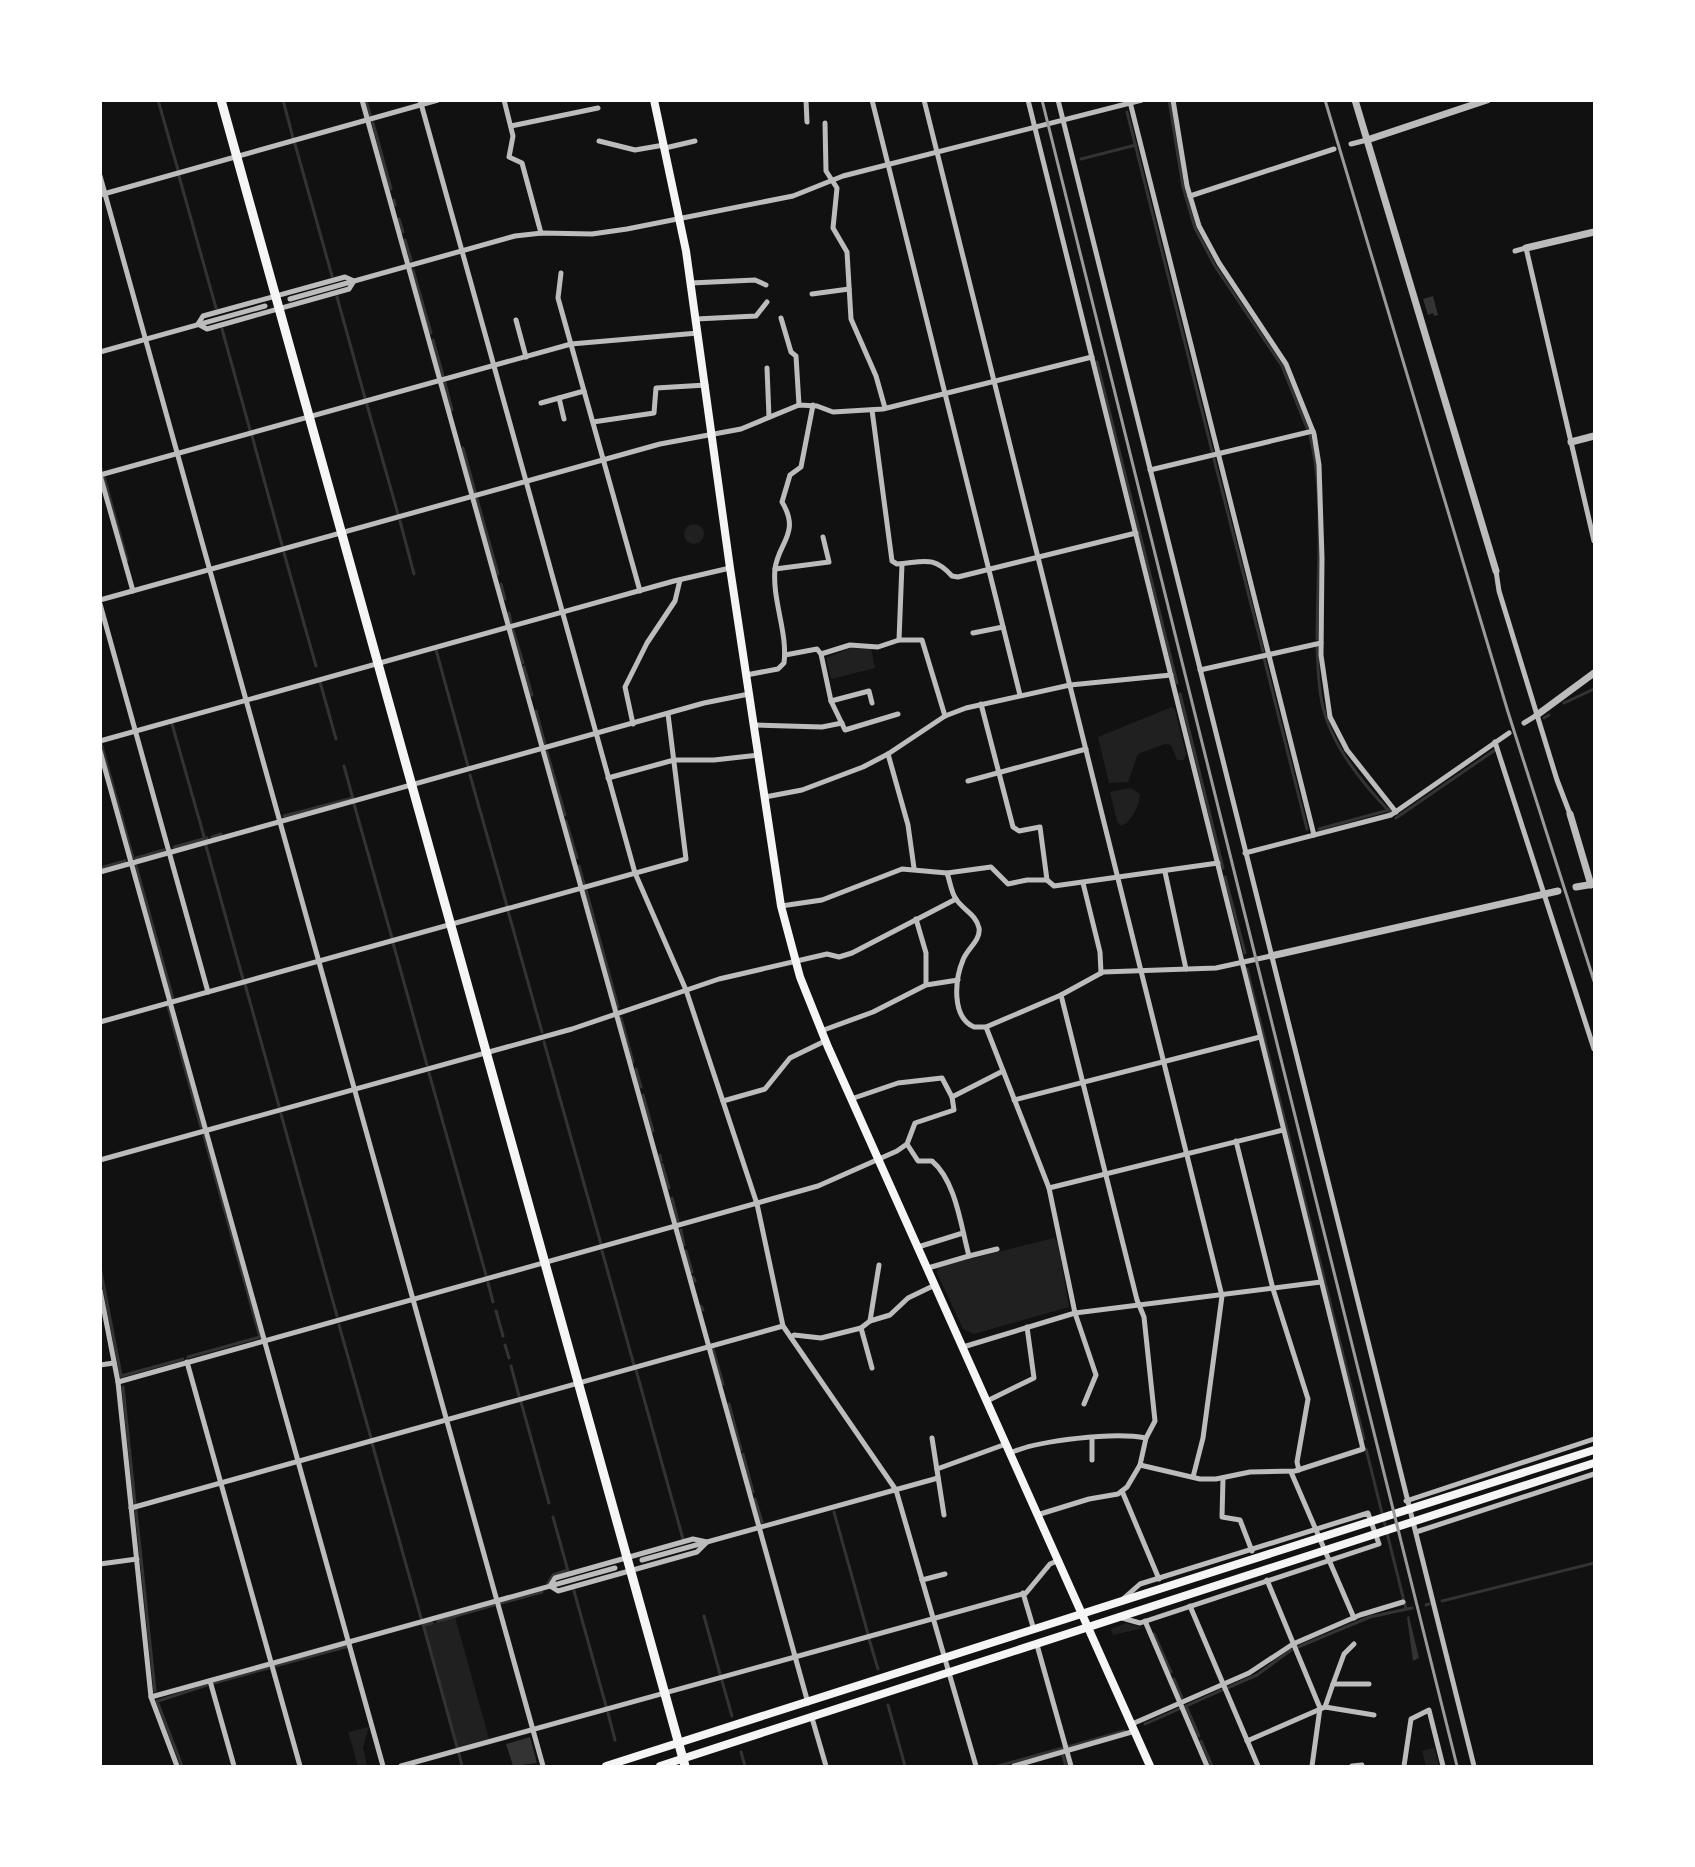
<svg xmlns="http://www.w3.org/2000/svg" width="1695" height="1867" font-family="Mulish,sans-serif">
<rect width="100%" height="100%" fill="#111"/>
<g fill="#202020">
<circle cx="694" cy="534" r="10"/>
<polygon points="851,648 871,649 875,668 831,679 826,658"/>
<polygon points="1172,707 1175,710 1186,754 1184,760 1177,760 1171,745 1165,744 1138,754 1128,782 1109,783 1098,737"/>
<path d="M 1131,788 L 1140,794 C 1140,805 1131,822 1121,826 L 1117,821 L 1110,792 Z"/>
<polygon points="1054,1238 1058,1243 1069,1307 974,1334 963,1329 937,1273 938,1267"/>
<polygon points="455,1617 489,1739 458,1748 424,1626"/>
<polygon points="1126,1623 1144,1628 1113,1635 1111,1629"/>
<polygon points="369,1727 363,1747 367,1766 358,1766 348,1732"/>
<polygon points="1434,1748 1439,1766 1426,1766 1422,1751"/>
</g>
<g fill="#333">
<polygon points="1433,296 1438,315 1434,316 1433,313 1428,315 1423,299"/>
<polygon points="1409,1616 1419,1658 1413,1661 1407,1617"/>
<polygon points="530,1737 537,1763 513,1766 506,1744"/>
</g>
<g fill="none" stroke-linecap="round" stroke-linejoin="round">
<g stroke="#333" stroke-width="3">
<polyline points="158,100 178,170"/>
<polyline points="283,100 293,138"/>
<polyline points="366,100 370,115"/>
<polyline points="1169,100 1183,187 1195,228 1215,266 1282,366 1307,428"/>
<polyline points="1127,112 1212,451"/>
<polyline points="373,123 391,189"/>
<polyline points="295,144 332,276"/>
<polyline points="1081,159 1136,145"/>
<polyline points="179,176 216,308"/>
<polyline points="394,200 395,205"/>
<polyline points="399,219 403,232"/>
<polyline points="405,240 411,260"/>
<polyline points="413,270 431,333"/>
<polyline points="337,297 365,398"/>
<polyline points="222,329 250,430"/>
<polyline points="433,340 443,376"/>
<polyline points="1097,362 1177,683"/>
<polyline points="445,383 452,410"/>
<polyline points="367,405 398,514"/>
<polyline points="252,436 282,545"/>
<path d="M 1310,436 C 1325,495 1317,577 1317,639"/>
<polyline points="463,448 475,492"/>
<polyline points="1214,459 1263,651"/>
<polyline points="100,465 102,472"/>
<polyline points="104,477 127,560"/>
<polyline points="477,499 498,574"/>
<polyline points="400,521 414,574"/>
<polyline points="284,553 316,666"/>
<polyline points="501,584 505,599"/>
<polyline points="509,613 511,623"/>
<polyline points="513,630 523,663"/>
<path d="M 1317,647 C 1318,667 1318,688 1323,707 C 1332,746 1362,783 1390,812"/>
<polyline points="436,650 468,766"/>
<polyline points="1264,658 1307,829"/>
<polyline points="524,667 532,695"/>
<polyline points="320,682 336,739"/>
<polyline points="1180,694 1223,868"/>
<polyline points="1564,703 1594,689"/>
<polyline points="536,711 545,745"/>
<polyline points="1544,718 1549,715"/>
<polyline points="172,724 205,840"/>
<polyline points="101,743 133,858"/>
<polyline points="547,752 565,815"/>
<polyline points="344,766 353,799"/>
<polyline points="470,775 507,906"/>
<polyline points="354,804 392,938"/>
<polyline points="284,816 353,798"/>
<polyline points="1396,818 1495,750"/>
<polyline points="566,821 577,858"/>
<polyline points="1319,829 1389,810"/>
<polyline points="212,837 221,834"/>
<polyline points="206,846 243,979"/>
<polyline points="174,847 207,838"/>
<polyline points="136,858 164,850"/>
<polyline points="136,866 173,999"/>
<polyline points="579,866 584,884"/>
<polyline points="100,868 125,861"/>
<polyline points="1225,877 1245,953"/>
<polyline points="586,890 618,1007"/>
<polyline points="508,911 542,1032"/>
<polyline points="393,943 427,1065"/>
<polyline points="1247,969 1364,1439"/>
<polyline points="245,984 279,1106"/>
<polyline points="168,1006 201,1127"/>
<polyline points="621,1018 633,1062"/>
<polyline points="544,1042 601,1244"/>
<polyline points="636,1069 641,1087"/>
<polyline points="429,1073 486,1275"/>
<polyline points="643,1095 653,1131"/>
<polyline points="281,1114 337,1316"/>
<polyline points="660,1155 661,1161"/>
<polyline points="662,1164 669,1188"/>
<polyline points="672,1198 678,1221"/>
<polyline points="681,1230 684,1245"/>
<polyline points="602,1251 634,1365"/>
<polyline points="686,1251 692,1272"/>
<polyline points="100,1267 121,1375"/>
<polyline points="693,1277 695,1281"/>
<polyline points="488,1283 493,1302"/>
<polyline points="701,1306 703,1310"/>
<polyline points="496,1311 503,1336"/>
<polyline points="339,1325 371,1438"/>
<polyline points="505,1345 509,1358"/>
<polyline points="713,1349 723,1384"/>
<polyline points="188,1357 260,1337 204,1136"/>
<polyline points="511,1366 519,1396"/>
<polyline points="636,1370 683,1539"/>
<polyline points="121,1376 183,1359"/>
<polyline points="123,1387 135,1503"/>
<polyline points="521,1402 549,1503"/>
<polyline points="729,1404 741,1450"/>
<polyline points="372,1443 421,1618"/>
<polyline points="1366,1449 1406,1609"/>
<polyline points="743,1454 753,1492"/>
<polyline points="755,1499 762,1522"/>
<polyline points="136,1510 155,1691"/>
<polyline points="834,1512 868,1634"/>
<polyline points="553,1517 568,1571"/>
<polyline points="548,1583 553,1575 568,1570"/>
<polyline points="574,1591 606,1706"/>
<polyline points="1442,1601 1594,1563"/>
<polyline points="501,1603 542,1592"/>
<polyline points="1426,1605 1429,1604"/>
<polyline points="704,1616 720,1674"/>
<polyline points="438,1621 494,1605"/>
<polyline points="423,1624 457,1747"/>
<polyline points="423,1625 432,1623"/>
<polyline points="1154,1634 1171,1672"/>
<polyline points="869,1639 878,1669"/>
<polyline points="1298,1647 1370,1617 1412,1608"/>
<polyline points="275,1666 349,1646"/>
<polyline points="1174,1679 1182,1698"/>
<polyline points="722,1681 732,1716"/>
<polyline points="214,1683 268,1668"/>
<polyline points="1227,1688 1257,1675 1291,1650"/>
<polyline points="157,1701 182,1766"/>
<polyline points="158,1701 207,1685"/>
<polyline points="888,1705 905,1766"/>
<polyline points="1186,1706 1199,1736"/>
<polyline points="1184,1707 1222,1690"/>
<polyline points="608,1713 615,1740"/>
<polyline points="1145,1724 1179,1709"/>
<polyline points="1201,1741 1212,1766"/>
<polyline points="1068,1747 1124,1731"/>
<polyline points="741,1752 745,1766"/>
<polyline points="459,1754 462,1766"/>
<polyline points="1063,1756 1066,1766"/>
<polyline points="998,1766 1063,1748"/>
</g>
<g stroke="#bcbcbc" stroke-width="5">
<polyline points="362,100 808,1703"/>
<polyline points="420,100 635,873 686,990 757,1204 783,1326 896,1490 976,1766"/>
<polyline points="504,100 513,136 509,157 522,163 541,233"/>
<polyline points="806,100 807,122"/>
<polyline points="872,100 1020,695"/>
<polyline points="924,100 1222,1296 1203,1438 1193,1477"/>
<polyline points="1028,100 1363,1449 1295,1471 1250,1472 1216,1479 1200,1479 1140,1465"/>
<polyline points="1058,100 1474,1766"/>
<polyline points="1173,100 1187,186 1199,226 1219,263 1286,364 1314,434 1319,465 1322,558 1321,655 1330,717 1347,750 1396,812"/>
<polyline points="1130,102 1314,835"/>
<polyline points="825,123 826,171 837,188 833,228 847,252 851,319 876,376 885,408"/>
<polyline points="511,126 598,108"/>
<polyline points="599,141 635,150 664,145"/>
<polyline points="1351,144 1367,140"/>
<polyline points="665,148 695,141"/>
<polyline points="100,176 543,1766"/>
<polyline points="100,195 438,100"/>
<polyline points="1190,196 1334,149"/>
<polyline points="1515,251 1526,248 1594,541"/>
<polyline points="561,273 558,298 640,591"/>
<polygon points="345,277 354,281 349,289 207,329 198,324 203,316"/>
<polyline points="691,283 755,280 766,285"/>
<polyline points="812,294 849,289"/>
<polyline points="290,299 515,236 542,233 592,234 627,229 793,196 843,176 1142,100"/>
<polyline points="781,318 791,352 796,356 799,405"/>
<polyline points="696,319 756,316 767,302"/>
<polyline points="516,320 526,357"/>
<polyline points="100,352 265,306"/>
<polyline points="767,368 769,417"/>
<polyline points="559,398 564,419"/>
<polyline points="541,403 584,391"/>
<path d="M 872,410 L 892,561 L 897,564 C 924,562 933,555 952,576 L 958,577 L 1136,533"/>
<polyline points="593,422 654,413 656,388 706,385"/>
<polyline points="1150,470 1313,431"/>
<polyline points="775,569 829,562 823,537"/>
<polyline points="1496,571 1499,591 1557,780 1570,814"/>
<polyline points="133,591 100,475 571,344 698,333"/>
<polyline points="100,600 660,444 741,429 799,405 817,406 833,412 883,409 1092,357"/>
<polyline points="100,604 208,992"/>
<polyline points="973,633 1003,627"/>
<polyline points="899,640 902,564"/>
<polyline points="821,654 850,645 878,647 899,640 922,640 945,716"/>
<polyline points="785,655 817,649 821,654 831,701 845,730 898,714"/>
<polyline points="1200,670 1321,643"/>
<path d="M 746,675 L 778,669 L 784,663 C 788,633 772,600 775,569 C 778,543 801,533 782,502 L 790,475 L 801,467 L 813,405"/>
<polyline points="831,701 869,691 872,703"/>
<polyline points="981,704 1013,827 1019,831 1040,827 1047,880 1054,886 1218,863"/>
<polyline points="1524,723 1537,715"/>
<polyline points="633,724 625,687 647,643 675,601 680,580"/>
<polyline points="754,725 822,727 842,723"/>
<polyline points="100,741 674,581 730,568"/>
<polyline points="1495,742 1594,1049"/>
<polyline points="100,751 383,1766"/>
<polyline points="888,754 908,825 914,868"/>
<polyline points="608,778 674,760 714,760 759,755"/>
<polyline points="968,781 1086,749"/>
<polyline points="765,797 802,790 863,767 888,754 945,716 966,708 1070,685 1171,675"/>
<polyline points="1245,853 1391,815 1509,733"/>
<polyline points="100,872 704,703 749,694"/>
<polyline points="1165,872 1186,969"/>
<path d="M 947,873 C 950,881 951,892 956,899 C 963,910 976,914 979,928 C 981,940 967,949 963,960 C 955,979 951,1017 974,1027 L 986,1027 L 1061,995 L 1103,972 L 1216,968 L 1271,956"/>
<polyline points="1083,883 1100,952 1101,973"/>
<polyline points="781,906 822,900 902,869 947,873 991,867 1008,884 1027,880 1047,880"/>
<polyline points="916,919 926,953 926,984"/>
<polyline points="100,1022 686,859 668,714"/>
<polyline points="986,1027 1049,1188 1075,1313 1096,1375 1084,1404"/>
<polyline points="821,1031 873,1012 926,985 958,980"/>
<polyline points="851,1099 898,1083 942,1078 952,1097"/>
<polyline points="1014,1100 1260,1037"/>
<polyline points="723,1101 765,1089 790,1058 825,1041"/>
<polyline points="1236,1141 1273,1289 1308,1399 1297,1462 1299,1470"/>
<path d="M 907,1144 L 918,1161 L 932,1161 C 956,1181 961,1227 969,1256 L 928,1268"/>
<polyline points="100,1160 572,1029 719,979 827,954 839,957 852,953 956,899"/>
<polyline points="1049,1188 1283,1130"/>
<polyline points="918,1247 963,1233"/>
<polyline points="969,1256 997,1249"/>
<polyline points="100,1290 118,1382 151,1697 177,1766"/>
<polyline points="870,1321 879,1265"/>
<polyline points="861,1328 872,1368"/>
<polyline points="791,1337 794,1335 821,1338 861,1328 870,1321 890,1315 908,1298 935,1285"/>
<polyline points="963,1347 1075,1313 1321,1282"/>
<polyline points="187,1362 300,1766"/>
<polyline points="100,1365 114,1363"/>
<polyline points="118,1382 818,1186 897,1151 907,1144 915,1123 954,1110 952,1097 1003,1071"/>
<polyline points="987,1401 1034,1378 1027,1327"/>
<polyline points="932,1438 944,1515"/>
<polyline points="1092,1439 1092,1460"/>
<path d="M 1010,1453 C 1039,1440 1114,1432 1146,1438"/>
<polyline points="937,1469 1006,1444"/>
<polyline points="1291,1472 1354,1618"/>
<polyline points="1223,1478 1222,1517 1240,1520 1252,1551"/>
<polyline points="1122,1491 1159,1579"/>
<polyline points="1406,1501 1594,1439"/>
<polyline points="131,1508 783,1326"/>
<polyline points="1037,1515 1089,1499 1118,1494 1127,1487 1140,1465 1146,1438 1155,1421 1144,1317 1137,1300 1061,995"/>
<polyline points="1416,1532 1594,1474"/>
<polygon points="693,1539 707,1542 697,1552 558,1591 550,1586 555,1578"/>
<polyline points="642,1560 938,1478"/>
<polyline points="100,1564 137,1559"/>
<polyline points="922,1580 945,1574"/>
<polyline points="1267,1580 1320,1708 1312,1766"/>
<polyline points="1023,1593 1034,1630"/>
<polyline points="1190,1606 1258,1766"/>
<polyline points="1122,1618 1140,1623 1379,1544 1368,1513 1140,1584 1123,1599"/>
<polyline points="1145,1621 1207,1766"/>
<polyline points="1037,1645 1071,1766"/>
<polyline points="210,1681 234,1766"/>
<polyline points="1333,1684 1344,1654 1354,1644"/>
<polyline points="151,1697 615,1568"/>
<polyline points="1325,1707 1333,1684 1369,1684"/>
<polyline points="812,1718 826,1766"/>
<polyline points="1132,1724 1249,1673 1293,1644 1360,1615 1403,1602"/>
<polyline points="1247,1741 1325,1707 1374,1715"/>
<polyline points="401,1766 1026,1593 1050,1564 1057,1561"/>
<polyline points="1014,1766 1135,1731"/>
<polyline points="1352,1766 1362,1765"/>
<polyline points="1404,1766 1411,1719 1429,1710 1443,1766"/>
</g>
<g stroke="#bcbcbc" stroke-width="7">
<polyline points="1355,100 1496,571"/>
<polyline points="1367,140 1487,100"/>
<polyline points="1526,248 1594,232"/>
<polyline points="1571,442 1594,436"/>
<polyline points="1537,715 1594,673"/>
<polyline points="1570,814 1591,885"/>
<polyline points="1576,887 1594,884"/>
<polyline points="1271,956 1558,891"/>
</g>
<polyline stroke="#f5f5f5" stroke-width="8" points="654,100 686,251 730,568 781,906 800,977 828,1047 1150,1766"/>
<g stroke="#f5f5f5" stroke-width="8">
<polyline points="606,1766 1594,1450"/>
<polyline points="660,1766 1594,1463"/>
</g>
<polyline stroke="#f5f5f5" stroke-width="9" points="221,100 685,1766"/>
<g stroke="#9a9a9a" stroke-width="3">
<polyline points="1042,100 1457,1766"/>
<polyline points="1325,100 1508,712 1594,981"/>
</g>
</g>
<rect width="1695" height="1867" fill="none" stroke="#ffffff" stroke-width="204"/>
</svg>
